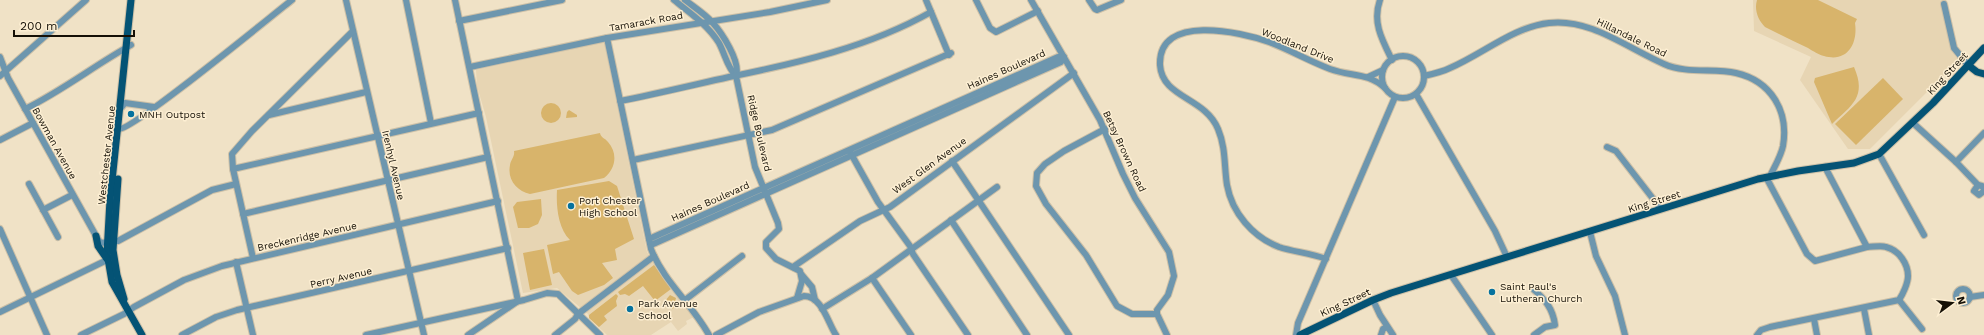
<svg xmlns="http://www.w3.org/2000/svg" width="1984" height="335" font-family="'Work Sans',sans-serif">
<rect width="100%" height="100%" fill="#f0e2c6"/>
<g fill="#e7d5b3">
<polygon points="1753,0 1946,0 1957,47 1965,54 1870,149 1848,149 1800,80 1811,57 1754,31"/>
<polygon points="604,42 647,252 662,277 694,317 686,321 687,324 678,331 671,322 651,335 607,335 589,318 588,314 557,288 523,293 486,117 477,86 476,70"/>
</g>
<g fill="#d8b46b">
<path d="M 1757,0 L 1818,0 L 1857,19 L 1855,23 C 1858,43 1848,63 1824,56 C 1819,55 1813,51 1808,48 C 1793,41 1779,34 1765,27 C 1758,20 1754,10 1757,0 Z"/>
<path d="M 1854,67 C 1867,97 1852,105 1832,124 L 1814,82 L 1815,78 Z"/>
<polygon points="1883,78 1903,99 1856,145 1835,124"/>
<circle cx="551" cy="113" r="10"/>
<polygon points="569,110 577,115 577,117 566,118 567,112"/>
<path d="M 600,133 C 601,138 605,138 608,142 C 618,153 616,169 604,178 L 530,194 C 517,191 507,180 510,165 C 511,159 515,157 514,151 Z"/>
<path d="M 609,181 L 617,186 L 634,239 L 615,249 L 617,260 L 602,263 L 613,278 L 604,285 L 578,295 L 572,291 L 559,272 L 553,274 L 547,245 L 570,240 C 558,228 556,206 557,190 Z"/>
<polygon points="541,199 542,215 538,224 529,228 518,228 513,207 517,202"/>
<polygon points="544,249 552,285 530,290 523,253"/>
<polygon points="654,265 671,289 655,301 643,286 629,296 625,294 620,295 618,292"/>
<polygon points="616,294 618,296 616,301 617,306 604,316 607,320 599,327 589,318 589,315"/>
<polygon points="670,295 676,298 673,309 665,301"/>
</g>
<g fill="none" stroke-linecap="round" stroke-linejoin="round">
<defs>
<g id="minor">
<polyline points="346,0 424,335"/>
<polyline points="406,0 431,123"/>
<polyline points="455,0 518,301 468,335"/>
<path d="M 674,0 C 690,13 708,25 719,43 C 725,54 727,67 736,76 L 755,167 L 778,223 L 779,229 L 766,242 L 766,248 L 776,259 L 800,271 L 802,281 L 797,298"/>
<path d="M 685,0 C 694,7 705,14 712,22 C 722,33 741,62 736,76"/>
<polyline points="926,0 949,55"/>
<polyline points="976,0 990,28 996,32 1038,11"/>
<polyline points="1031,0 1100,120 1123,174 1135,198 1169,252 1174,276 1168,295 1157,310 1157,314 1167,335"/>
<polyline points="1089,0 1095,9 1097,10 1121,0"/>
<path d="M 1380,0 C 1372,22 1382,40 1392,60"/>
<polyline points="1944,4 1954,48 1968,65"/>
<polyline points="459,21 562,0"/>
<path d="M 607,38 L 651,249 C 664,282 692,304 709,335"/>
<circle cx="1403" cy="77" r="21"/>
<polyline points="0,57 8,78 100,243 118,241 212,190 236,184"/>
<polyline points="470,67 607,38 770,12 827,0"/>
<polyline points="0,76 86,0"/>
<path d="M 1424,76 C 1433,74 1442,72 1450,68 C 1483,54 1513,27 1549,23 C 1590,18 1627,48 1664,64 C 1686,74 1714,68 1736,73 C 1771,81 1789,111 1783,146 C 1781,156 1775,166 1770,176"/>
<polyline points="1368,77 1383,70"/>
<polyline points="1416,94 1495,231 1507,257"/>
<path d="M 620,101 C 656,94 693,85 729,77 C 798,63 869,47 931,12"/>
<polyline points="121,108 125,103 154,107"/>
<path d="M 25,109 C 62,91 95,65 131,45"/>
<polyline points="269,115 366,92"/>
<polyline points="1913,123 1956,162 1978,185"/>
<path d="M 119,129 C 133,130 270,17 292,0"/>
<polyline points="1105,129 1064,151 1045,164 1037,173 1036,186 1046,204 1086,255 1117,306 1132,314 1157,314"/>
<polyline points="0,140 33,123"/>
<polyline points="1607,147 1616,151 1661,209"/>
<polyline points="850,152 878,202 910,246 913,254 968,335"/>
<polyline points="1879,154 1924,235"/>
<polyline points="633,160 772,130 951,53"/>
<polyline points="952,161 1069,335"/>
<polyline points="1956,162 1984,133"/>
<polyline points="233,169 479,113"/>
<polyline points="1766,177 1807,254 1815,261 1867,247"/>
<polyline points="29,184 58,237"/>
<polyline points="1984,189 1982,186 1978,185 1974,191 1979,195 1984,191"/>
<polyline points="43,210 72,195"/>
<polyline points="243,214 488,157"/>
<polyline points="951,220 1027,335"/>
<polyline points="0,229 47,335"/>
<polyline points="1590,232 1596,256 1615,296 1625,335"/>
<polyline points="649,239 1058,57 1064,57 1061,62 651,245"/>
<polyline points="253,258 233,169 232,154 252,131 353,31"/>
<path d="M 1326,259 C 1311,253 1294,252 1279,247 C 1253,237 1232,213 1227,185 C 1224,166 1226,148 1218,129 C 1205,97 1162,98 1160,65 C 1158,13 1241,32 1269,42 C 1290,50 1309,61 1330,69 C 1352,77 1367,72 1385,88"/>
<polyline points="236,262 253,335"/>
<polyline points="793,267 860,221 890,207 1074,73"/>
<polyline points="801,274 812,287 815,300"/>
<polyline points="1451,275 1492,335"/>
<polyline points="872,278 911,335"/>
<circle cx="1963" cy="296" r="7"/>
<path d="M 1533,289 C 1545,299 1553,309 1555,325 L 1545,327 L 1534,335"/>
<polyline points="1970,297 1984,295"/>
<polyline points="685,300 742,256"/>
<polyline points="1373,300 1380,315 1393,335"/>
<polyline points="1899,300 1922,329"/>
<polyline points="822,309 872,278 997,187"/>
<polyline points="1864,309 1869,335"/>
<polyline points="0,312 107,260"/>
<polyline points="1814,319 1817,335"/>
<polyline points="81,335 124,314 134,307 184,280 222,266 498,201"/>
<polyline points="182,335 216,317 237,310 508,248"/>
<polyline points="366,335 524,300 547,293 558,294 600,335"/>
<polyline points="555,335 575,319 578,314 654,256"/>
<path d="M 716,335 L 759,312 L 804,296 C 822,296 828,323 836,335"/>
<polyline points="1296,335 1298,323 1395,97"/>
<polyline points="1381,335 1383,329 1387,327"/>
<path d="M 1757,335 L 1761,330 L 1770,327 L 1899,300 C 1903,294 1908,283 1908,276 C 1908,264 1899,250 1886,247 C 1881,245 1873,247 1867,247 L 1825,167"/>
</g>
<g id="major">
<polyline points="131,0 110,200 107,253 112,282 142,335"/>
<polyline points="1968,65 1977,72 1984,74"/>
<polyline points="118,179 113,250 117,275 124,299"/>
<polyline points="96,236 98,246 107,259"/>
<polyline points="1300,335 1373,300 1391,293 1758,179 1798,171 1854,163 1879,154 1933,103 1984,48"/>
</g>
</defs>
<use href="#minor" stroke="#cdc0a7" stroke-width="8"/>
<use href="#major" stroke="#cdc0a7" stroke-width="9"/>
<use href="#minor" stroke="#6d96ae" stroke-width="6"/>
<use href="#major" stroke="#045375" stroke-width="7"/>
</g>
<g fill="#07729e" stroke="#fdefd3" stroke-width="1.5">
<circle cx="131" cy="114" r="4"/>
<circle cx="571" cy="206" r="4"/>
<circle cx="1492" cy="292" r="4"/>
<circle cx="630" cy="309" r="4"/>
</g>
<g text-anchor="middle" stroke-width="3" stroke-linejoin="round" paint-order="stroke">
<g font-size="10" fill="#151006" stroke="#fdefd3">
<text transform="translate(646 21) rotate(-10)" y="4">Tamarack Road</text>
<text transform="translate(1632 37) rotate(26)" y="4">Hillandale Road</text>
<text transform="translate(1298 45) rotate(22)" y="4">Woodland Drive</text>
<text transform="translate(1006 69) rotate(-24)" y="4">Haines Boulevard</text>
<text transform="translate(1947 73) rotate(-47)" y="4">King Street</text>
<text transform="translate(760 133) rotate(77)" y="4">Ridge Boulevard</text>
<text transform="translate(55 143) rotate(61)" y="4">Bowman Avenue</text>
<text transform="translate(1125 151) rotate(65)" y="4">Betsy Brown Road</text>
<text transform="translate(106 155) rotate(-84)" y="4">Westchester Avenue</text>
<text transform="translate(394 165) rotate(77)" y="4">Irenhyl Avenue</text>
<text transform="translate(929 165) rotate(-36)" y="4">West Glen Avenue</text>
<text transform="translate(710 201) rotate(-24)" y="4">Haines Boulevard</text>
<text transform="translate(1654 201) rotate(-17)" y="4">King Street</text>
<text transform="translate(307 236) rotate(-13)" y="4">Breckenridge Avenue</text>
<text transform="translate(341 277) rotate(-13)" y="4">Perry Avenue</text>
<text transform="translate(1345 302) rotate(-25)" y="4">King Street</text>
</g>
<g font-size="10" fill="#151006" stroke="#fdefd3" text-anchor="start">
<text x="139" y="118">MNH Outpost</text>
<text x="579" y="204">Port Chester<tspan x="579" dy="12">High School</tspan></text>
<text x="1500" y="290">Saint Paul's<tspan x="1500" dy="12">Lutheran Church</tspan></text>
<text x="638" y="307">Park Avenue<tspan x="638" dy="12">School</tspan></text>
</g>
</g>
<g transform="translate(1952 303) rotate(75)" stroke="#fdefd3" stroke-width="3" paint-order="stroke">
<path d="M0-3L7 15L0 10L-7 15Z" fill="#151006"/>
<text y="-6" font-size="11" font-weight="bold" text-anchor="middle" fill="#151006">N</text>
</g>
<path d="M14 30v6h120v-6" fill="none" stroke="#151006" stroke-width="2"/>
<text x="20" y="30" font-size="12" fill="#151006" stroke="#fdefd3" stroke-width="3" paint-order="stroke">200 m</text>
</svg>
